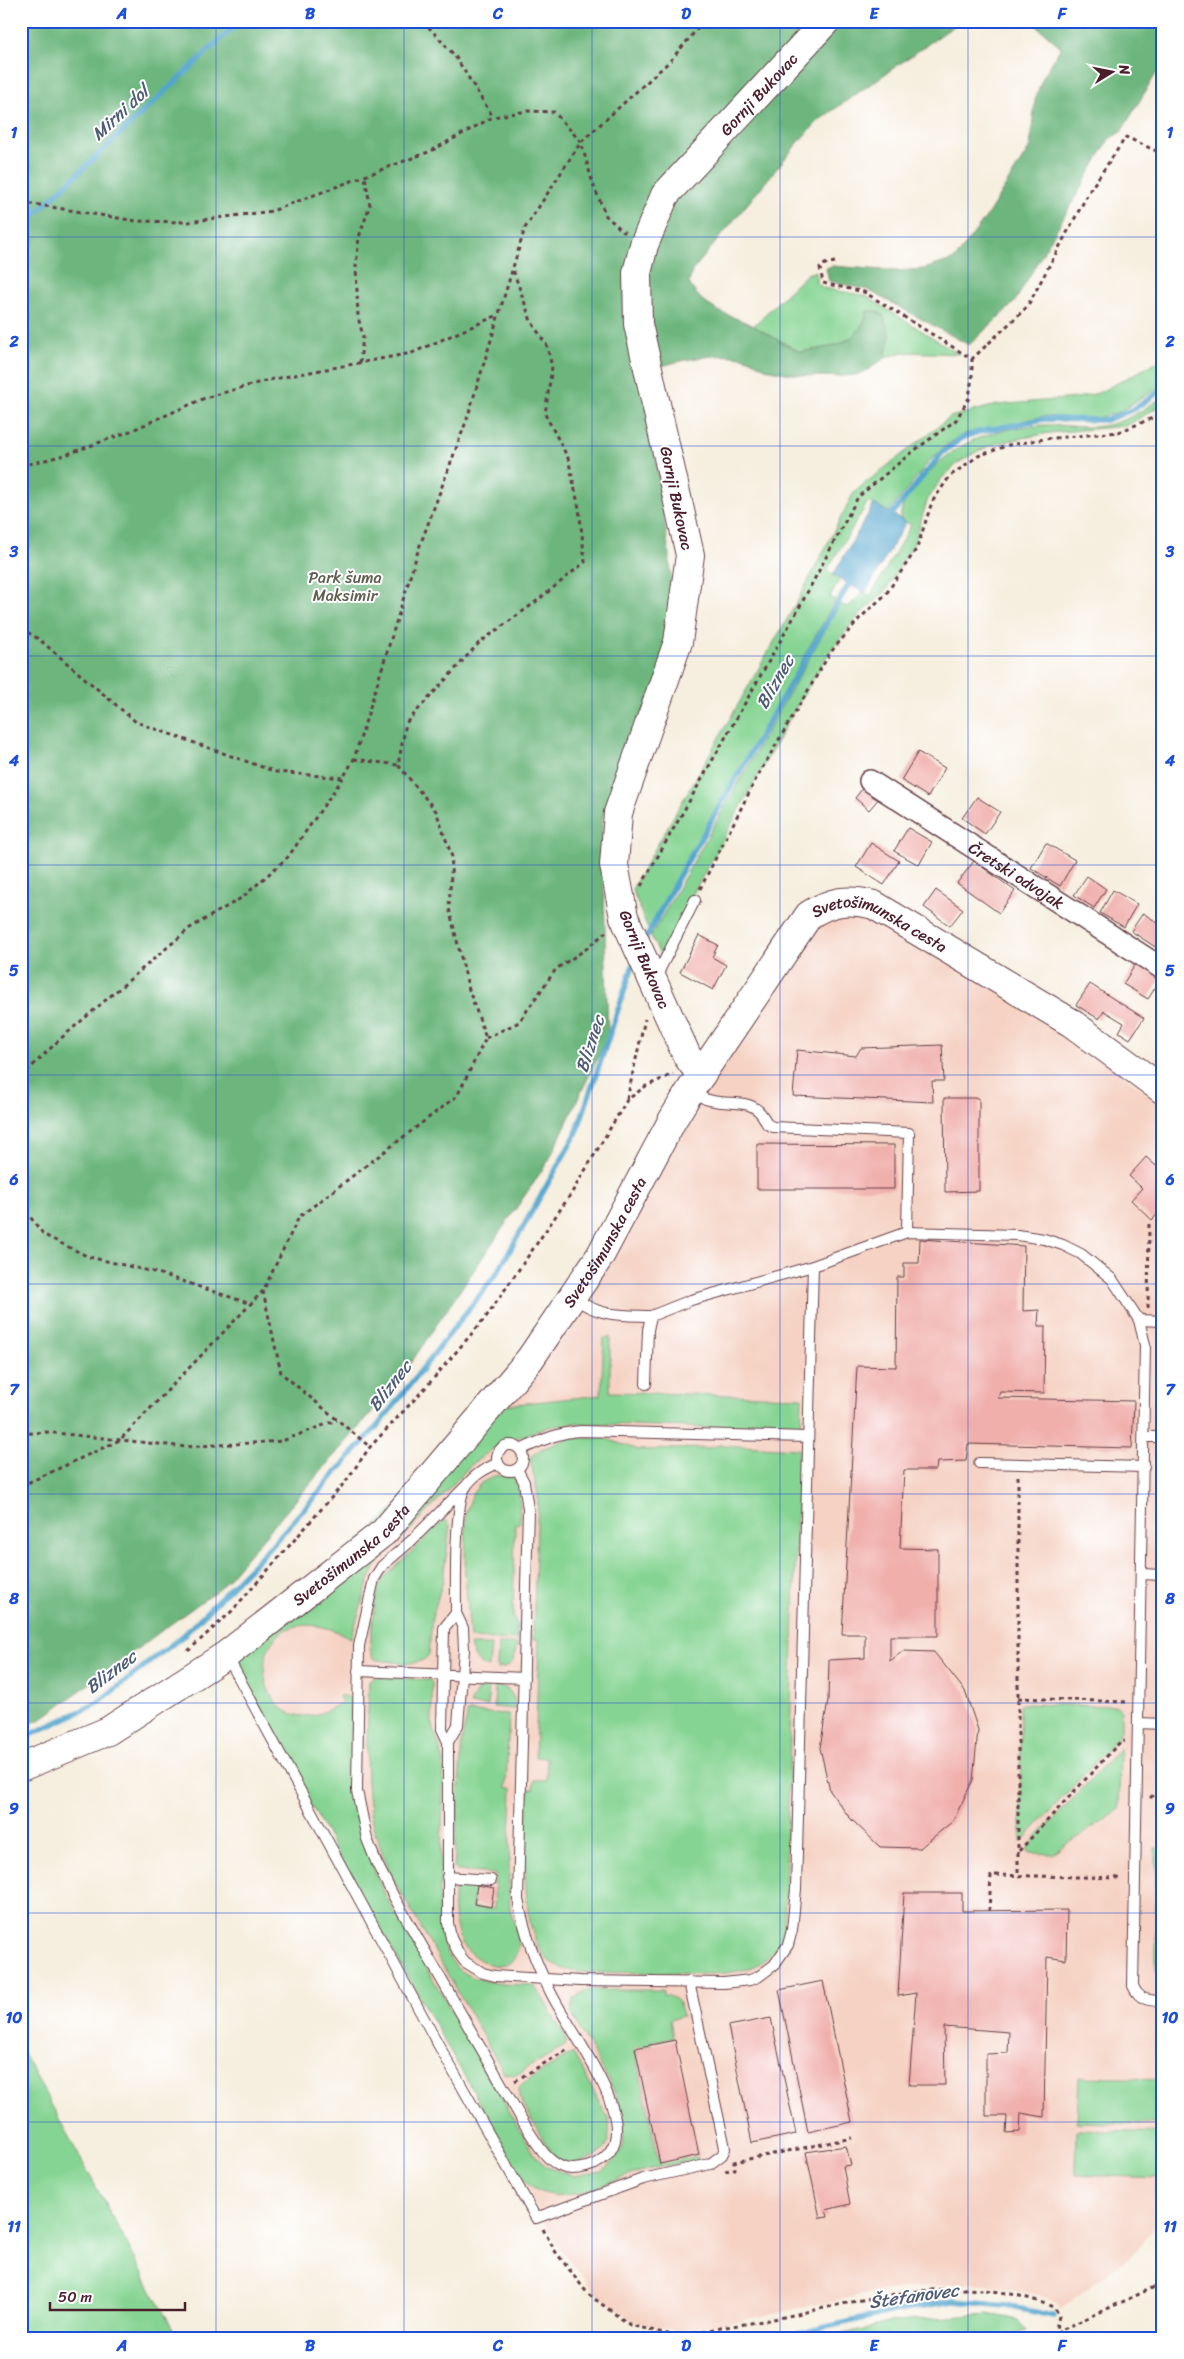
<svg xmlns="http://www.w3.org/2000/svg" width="1184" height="2359" font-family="Sriracha,sans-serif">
<rect width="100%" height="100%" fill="#fff"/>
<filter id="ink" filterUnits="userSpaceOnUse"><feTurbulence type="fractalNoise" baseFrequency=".02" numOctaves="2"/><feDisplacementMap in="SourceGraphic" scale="10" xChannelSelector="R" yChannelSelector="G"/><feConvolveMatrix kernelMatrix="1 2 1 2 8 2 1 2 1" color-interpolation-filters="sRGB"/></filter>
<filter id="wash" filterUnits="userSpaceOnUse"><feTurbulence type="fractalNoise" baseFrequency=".0096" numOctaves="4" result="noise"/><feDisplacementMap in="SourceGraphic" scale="20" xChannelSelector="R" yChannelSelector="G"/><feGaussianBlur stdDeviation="1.12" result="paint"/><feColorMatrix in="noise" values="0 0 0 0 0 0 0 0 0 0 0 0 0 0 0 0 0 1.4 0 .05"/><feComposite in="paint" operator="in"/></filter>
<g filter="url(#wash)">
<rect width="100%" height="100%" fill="#f6eede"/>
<polygon fill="#f5d2c3" points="869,910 1022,1001 1163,1104 1163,2214 1137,2251 1060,2310 1058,2304 1042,2296 973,2283 914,2287 861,2295 779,2313 678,2331 633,2321 593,2290 559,2248 358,1886 236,1656 392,1533 559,1327 719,1058 815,919"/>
<g fill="#86d493" stroke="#687a5f">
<path d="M 816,271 L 816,281 L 823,288 L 866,296 L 959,354 L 903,352 L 885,358 L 890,335 L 867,312 C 865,320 864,328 858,334 C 847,345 816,350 800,352 L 753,326 L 807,274 Z"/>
<polygon points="1163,359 1163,385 1119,412 1101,417 1087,419 1045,416 964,434 944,447 928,463 889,512 868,502 827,570 840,579 830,597 836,600 648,929 632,889 801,595 853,494 859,488 950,417 997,405 1077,398 1098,393"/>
<path d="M 1163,397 L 1163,404 L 1126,426 L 1049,433 L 998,443 L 978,451 L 958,463 L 941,479 L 927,501 L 915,541 L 892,580 L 884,593 L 860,614 L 830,651 L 791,716 L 694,892 L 661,957 L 651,936 L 840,604 L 848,607 L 863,592 L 871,595 L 911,525 L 900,519 C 902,498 912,492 925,477 C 957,440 995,428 1043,425 C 1062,424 1082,429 1101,426 C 1123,424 1144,409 1163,397 Z"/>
<path d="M 610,1337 L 610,1392 L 802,1397 L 801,1431 L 575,1423 L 544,1428 L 498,1445 L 471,1465 L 377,1565 L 369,1580 L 351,1638 C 342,1634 333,1629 323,1627 C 230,1607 256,1762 342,1702 L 339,1697 L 341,1695 L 350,1698 L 352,1703 C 352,1732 349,1762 352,1791 C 356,1831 372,1867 389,1903 L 536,2157 L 547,2167 L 575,2176 L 601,2171 L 614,2161 L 622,2148 L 625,2123 L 614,2091 L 571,2013 L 573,1999 L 585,1991 L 592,1990 L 663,1990 L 663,1995 C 677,1997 680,2003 683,2016 L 670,2020 L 673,2037 L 651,2042 L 651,2045 L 635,2049 L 659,2163 L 696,2156 L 697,2160 C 678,2164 658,2166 640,2172 C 604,2182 558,2213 525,2182 L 334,1848 L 232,1657 L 507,1405 L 601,1395 L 604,1338 Z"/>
<path d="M 571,1438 L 603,1438 L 639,1450 L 708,1448 L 720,1445 L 799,1449 L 784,1930 C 779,1947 767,1962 750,1968 C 725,1976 696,1974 670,1973 C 639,1973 609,1972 578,1972 C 566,1970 556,1968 547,1959 C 516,1929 527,1831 528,1789 L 533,1789 L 534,1780 L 546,1780 L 547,1758 L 535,1757 L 539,1640 L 533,1640 L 538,1495 L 530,1458 L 541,1449 Z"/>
<polygon points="496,1475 514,1478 519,1491 520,1522 515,1526 513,1617 517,1624 517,1640 470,1638 465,1573 466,1513 473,1493 481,1483"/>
<path d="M 445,1519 L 450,1525 L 443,1580 L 432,1618 L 429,1654 C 421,1669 392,1661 377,1660 L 372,1656 L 370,1648 L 375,1603 L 379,1587 L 384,1578 Z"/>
<polygon points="498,1644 517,1644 513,1661 507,1667 497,1669"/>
<path d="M 470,1645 L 491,1645 L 489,1668 C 477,1665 473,1656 470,1645 Z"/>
<path d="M 376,1677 L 430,1680 L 432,1683 L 432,1722 L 444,1763 L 439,1911 C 442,1960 454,1979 505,1984 C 515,1985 526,1984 536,1987 L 566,2038 L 564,2046 L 516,2075 L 504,2073 L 391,1875 C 384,1856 375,1837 371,1817 C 363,1776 368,1725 369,1682 L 371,1678 Z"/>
<polygon points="489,1684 488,1706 470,1705 477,1691"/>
<polygon points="495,1685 508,1689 514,1698 515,1709 494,1707"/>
<polygon points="1020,1704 1117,1706 1121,1710 1121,1729 1118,1738 1021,1842"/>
<path d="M 468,1712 L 509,1714 L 506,1788 L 512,1788 C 511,1828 507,1869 510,1908 C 512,1921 523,1939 517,1953 C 507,1979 472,1960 462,1943 C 454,1929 452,1905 455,1890 L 463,1884 L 469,1883 L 474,1887 L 473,1908 L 494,1909 L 495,1874 L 457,1871 L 454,1868 L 462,1738 Z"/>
<polygon points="1120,1748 1119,1810 1053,1854 1028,1853 1028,1847"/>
<rect x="1156" y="1848" width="7" height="122"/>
<polygon points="21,2049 178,2338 21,2338"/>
<path d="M 573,2053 L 609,2120 C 610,2134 610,2149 595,2156 C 583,2162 567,2167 555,2157 C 547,2149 527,2110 519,2097 L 518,2088 L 523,2083 Z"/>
<polygon points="1079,2077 1163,2079 1163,2124 1077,2122"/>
<polygon points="1076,2130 1163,2133 1163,2178 1075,2175"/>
<polygon points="989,2314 1018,2320 1027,2330 1000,2338 828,2338 896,2321"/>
</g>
<g fill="#6cb67d" stroke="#5b6a54">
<path d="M 21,21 L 961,21 L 822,118 L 802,138 L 692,271 L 689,283 C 704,310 726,313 752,325 C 768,334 784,344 800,352 C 830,347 860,345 867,311 L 876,311 L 883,315 L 890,335 L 885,358 C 877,363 868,371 859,374 C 837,379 790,376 768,369 C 759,366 751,358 741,357 C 713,352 670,362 644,372 L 670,561 L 675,639 L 602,819 L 608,1036 L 549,1160 L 397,1383 L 220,1588 L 40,1720 L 21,1726 Z"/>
<polygon points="1031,21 1163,21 1163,62 1121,132 1109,139 1014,303 969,345 868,290 829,281 826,268 832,266 897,271 924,269 955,259 986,217 1030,147 1035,100 1042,79 1061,47"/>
</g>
<polygon fill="#52a6ce" stroke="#4e627c" points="874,504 906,522 865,593 833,575"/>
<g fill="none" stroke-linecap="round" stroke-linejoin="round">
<g stroke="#52a6ce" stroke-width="5.5">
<polyline points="21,227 240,21"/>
<polyline points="887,520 943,452 962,438 978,432 1044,419 1106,420 1134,409 1163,389"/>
<polyline points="644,942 679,876 853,577"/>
<polyline points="21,1739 96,1704 184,1635 271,1546 380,1423 497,1273 576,1134 634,962"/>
<polyline points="781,2338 899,2310 954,2301 1006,2306 1053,2316"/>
</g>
</g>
<g id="blocks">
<g fill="#f0afab">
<polygon points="918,752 945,768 928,797 901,780"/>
<polygon points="866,784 880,797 869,810 855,798"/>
<polygon points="977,797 1000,812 985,834 962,818"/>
<polygon points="908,828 932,842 919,865 894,851"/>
<polygon points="871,843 899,861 884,885 856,867"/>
<polygon points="1046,843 1075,860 1060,886 1031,868"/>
<polygon points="974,861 1015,891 999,913 957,883"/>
<polygon points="1087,876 1106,889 1094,908 1074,895"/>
<polygon points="936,890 963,909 950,926 924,907"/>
<polygon points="1113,890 1137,904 1124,927 1100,913"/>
<polygon points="1143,913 1161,925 1163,923 1163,952 1131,931"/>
<polygon points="699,935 718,945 712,957 726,965 713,990 680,972"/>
<polygon points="1137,962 1162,977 1148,999 1123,984"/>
<polygon points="1090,984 1144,1018 1130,1039 1119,1032 1124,1023 1104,1011 1099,1019 1076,1005"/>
<polygon points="942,1045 944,1081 932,1081 933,1102 793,1096 797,1050 856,1056 861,1048"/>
<polygon points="1163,1050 1163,1064 1156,1059"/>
<polygon points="944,1098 979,1098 979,1191 945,1192"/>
<polygon points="757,1144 894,1145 894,1189 757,1189"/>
<polygon points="1146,1157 1163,1172 1163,1208 1152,1220 1131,1200 1142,1188 1129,1176"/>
<polygon points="920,1239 1024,1246 1023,1311 1039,1310 1038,1326 1045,1326 1044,1393 1000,1392 998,1398 1134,1401 1132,1448 968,1444 966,1461 937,1462 936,1470 904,1470 900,1548 938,1549 938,1636 890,1636 890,1661 903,1651 934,1652 965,1691 978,1730 973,1780 953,1821 920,1848 880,1847 849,1817 830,1791 820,1748 828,1701 829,1660 865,1658 865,1634 842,1634 857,1366 896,1367 897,1277 904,1277 904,1263 919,1263"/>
<polygon points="477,1885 494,1888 491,1907 474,1904"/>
<polygon points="904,1893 962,1893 962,1911 1067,1910 1066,1960 1047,1957 1044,2117 1021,2113 1020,2132 1006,2133 1007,2116 986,2116 986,2054 1008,2053 1009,2032 944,2027 945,2085 909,2085 916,1993 898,1996"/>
<polygon points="823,1981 852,2122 808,2132 779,1990"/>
<polygon points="771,2018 796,2134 752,2143 728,2026"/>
<polygon points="675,2040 699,2155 660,2164 635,2048"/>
<polygon points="846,2146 851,2165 843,2166 850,2204 826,2210 828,2217 820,2218 806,2152"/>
</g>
</g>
</g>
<g filter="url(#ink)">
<use href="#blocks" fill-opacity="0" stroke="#643e46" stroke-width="1"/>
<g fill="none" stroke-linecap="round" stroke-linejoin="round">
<defs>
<g id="lane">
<polyline points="656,977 695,900"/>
<path d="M 691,1091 C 697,1094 703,1099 709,1100 C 735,1107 755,1095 767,1124 L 773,1127 L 909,1133 L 907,1232"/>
<path d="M 573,1297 C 599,1317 620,1315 651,1316"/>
<polyline points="1139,1320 1163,1321"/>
<polyline points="646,1384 648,1330 651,1316 691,1300 813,1266"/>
<polyline points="1144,1437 1163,1437"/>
<circle cx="510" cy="1458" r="13"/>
<path d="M 520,1450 C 540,1441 559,1432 581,1431 L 808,1437"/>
<polyline points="979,1463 1144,1467"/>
<path d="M 466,1486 L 411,1541 L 382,1566 L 374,1579 L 359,1646 L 357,1791 L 367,1839 L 377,1864 L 394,1897 L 525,2125 C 535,2140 544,2159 562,2167 C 571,2171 586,2168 595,2164 C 608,2157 616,2146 616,2131 C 617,2092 570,2030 552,1995 C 536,1964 524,1933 518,1899 L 528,1509 L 524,1482 L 517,1469"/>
<polyline points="1141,1574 1163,1575"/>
<path d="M 456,1613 L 444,1628 L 442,1729 L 448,1742 L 448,1923 L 451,1938 L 459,1954 L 465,1962 L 483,1973 L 495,1976 L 580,1981 L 724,1983 L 750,1980 L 758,1977 L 774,1965 L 788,1945 L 792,1930 L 796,1889 L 813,1266 L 907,1232 L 1017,1235 L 1044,1239 L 1063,1245 L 1081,1254 L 1112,1279 L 1139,1320 L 1145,1345 L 1133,1986 C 1139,2000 1149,2001 1163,2001"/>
<polyline points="227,1656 434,2037 536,2218 643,2179 710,2164 722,2155 725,2149 724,2143 689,1982"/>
<polyline points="358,1671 524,1678"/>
<polyline points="1138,1723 1163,1724"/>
<path d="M 448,1742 L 458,1725 L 464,1650 L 463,1628 L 456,1613 C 456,1587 454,1506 465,1488 C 473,1475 485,1469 498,1463"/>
<polyline points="447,1877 491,1880"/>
</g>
<g id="street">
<path id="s1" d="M 870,781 L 1163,969"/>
</g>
<g id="secondary">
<path id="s2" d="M 701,1075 L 687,1056 L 624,917 L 614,865 L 618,813 L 678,642 L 690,555 L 638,324 L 637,273 L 644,245 L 665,195 L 826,21"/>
<path id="s3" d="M 21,1767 L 108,1731 L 226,1655 L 384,1532 L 530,1359 L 600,1256 L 673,1119 L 690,1091 L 809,915 C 831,901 848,898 874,905 L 1070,1022 L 1163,1090"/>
</g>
</defs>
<use href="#lane" stroke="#643e46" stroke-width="12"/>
<use href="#street" stroke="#643e46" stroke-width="24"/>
<use href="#secondary" stroke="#643e46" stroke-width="30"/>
<g stroke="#643e46" stroke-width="3" stroke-dasharray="4 4" stroke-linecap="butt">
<polyline points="423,21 455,56 493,117"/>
<polyline points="21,204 33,204 136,221 187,222 272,211 431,151 493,117 527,111 554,112 581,142 593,184 606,216 625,233"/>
<polyline points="835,262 825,264 820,268 823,283 864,292 972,359 1027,307 1090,190 1126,137 1163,154"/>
<polyline points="360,363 363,336 358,317 356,266 359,237 370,205 365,177"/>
<polyline points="21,466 65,455 128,432 205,398 268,380 412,353 498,315"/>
<polyline points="21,628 40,640 136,722 276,772 343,778 354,759 419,548 467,419 525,228 581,142 670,61 704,21"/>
<polyline points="354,759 398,765"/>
<polyline points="641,886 799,608 858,497 911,453 956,420 969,398 972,377 972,359"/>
<polyline points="700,889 757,777 830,653 859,619 886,594 917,548 932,502 950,476 978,456 1009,445 1044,439 1119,432 1155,417 1163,410"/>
<polyline points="486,1038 519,1022 556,969 586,949 606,932"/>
<polyline points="21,1077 59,1040 190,928 243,897 288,857 343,778"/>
<polyline points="627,1099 645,1019"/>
<polyline points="21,1205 44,1235 89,1257 158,1273 251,1304"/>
<polyline points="263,1291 281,1373 370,1447"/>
<polyline points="1148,1308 1149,1222"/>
<polyline points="21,1434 46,1432 186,1447 282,1441 337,1420"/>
<polyline points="1018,1476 1018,1875"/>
<polyline points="21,1486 120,1440 263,1291 299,1217 457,1096 486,1038 469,990 449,908 452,857 436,811 398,765 406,723 479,643 533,604 585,562 579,508 568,458 545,414 552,367 547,346 531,321 512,267"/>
<polyline points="188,1651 232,1611 346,1481 370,1447 427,1386 486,1317 571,1194 627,1100 646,1086 673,1074"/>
<polyline points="1018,1698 1126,1702"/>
<polyline points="1150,1798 1163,1786"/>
<polyline points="1019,1851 1120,1742 1125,1741"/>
<polyline points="989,1911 991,1875 1122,1878"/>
<polyline points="515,2081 570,2048"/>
<polyline points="725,2171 735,2169 734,2162 852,2138"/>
<polyline points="543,2229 555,2251 588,2294 630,2325 676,2336"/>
<path d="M 671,2338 C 706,2329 743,2325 779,2318 C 867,2299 968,2269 1055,2308 L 1059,2316 L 1055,2333"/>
<polyline points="1041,2338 1055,2333 1163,2283"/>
</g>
<use href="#lane" stroke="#fff" stroke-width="10"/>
<use href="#street" stroke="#fff" stroke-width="21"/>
<use href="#secondary" stroke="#fff" stroke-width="28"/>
</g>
</g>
<path fill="none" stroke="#1d4ed8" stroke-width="1" stroke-opacity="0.55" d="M 216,21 L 216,2338M 404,21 L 404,2338M 592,21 L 592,2338M 780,21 L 780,2338M 968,21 L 968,2338M 21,237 L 1163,237M 21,446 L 1163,446M 21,656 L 1163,656M 21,865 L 1163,865M 21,1075 L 1163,1075M 21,1284 L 1163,1284M 21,1494 L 1163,1494M 21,1703 L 1163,1703M 21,1913 L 1163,1913M 21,2122 L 1163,2122"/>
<g text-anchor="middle" stroke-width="4" stroke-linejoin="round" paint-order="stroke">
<g font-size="16" fill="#4a1f2b" stroke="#fff">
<text dy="6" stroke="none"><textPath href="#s2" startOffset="1059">Gornji Bukovac</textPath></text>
<text transform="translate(677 498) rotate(78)" y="6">Gornji Bukovac</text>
<text dy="6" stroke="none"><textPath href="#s1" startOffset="174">Čretski odvojak</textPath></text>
<text dy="6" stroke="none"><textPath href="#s3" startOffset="1264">Svetošimunska cesta</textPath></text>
<text transform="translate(645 959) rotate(67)" y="6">Gornji Bukovac</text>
<text dy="6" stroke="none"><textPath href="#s3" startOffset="800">Svetošimunska cesta</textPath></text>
<text dy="6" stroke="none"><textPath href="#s3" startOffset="395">Svetošimunska cesta</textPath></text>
</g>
<g font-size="16" fill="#5f5e4f" stroke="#fff">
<text x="345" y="583">Park šuma<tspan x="345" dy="18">Maksimir</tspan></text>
</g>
<g font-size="18" font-style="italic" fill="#4e5c74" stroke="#fff">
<text transform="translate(120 113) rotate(-43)" y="6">Mirni dol</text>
<text transform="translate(775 682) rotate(-60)" y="6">Bliznec</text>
<text transform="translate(590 1044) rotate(-72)" y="6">Bliznec</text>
<text transform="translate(390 1386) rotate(-52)" y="6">Bliznec</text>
<text transform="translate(111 1672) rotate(-37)" y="6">Bliznec</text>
<text transform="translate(914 2296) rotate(-8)" y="6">Štefanovec</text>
</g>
</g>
<rect width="1184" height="2359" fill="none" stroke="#fff" stroke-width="55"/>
<g transform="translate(1112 72) rotate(80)" stroke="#ffffff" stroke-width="4" paint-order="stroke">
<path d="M0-4L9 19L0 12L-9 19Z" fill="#4a1f2b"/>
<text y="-8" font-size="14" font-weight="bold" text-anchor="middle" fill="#4a1f2b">N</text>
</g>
<path d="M50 2302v8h135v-8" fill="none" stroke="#4a1f2b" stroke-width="2.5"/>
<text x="58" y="2302" font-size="15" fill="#4a1f2b" stroke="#ffffff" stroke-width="4" paint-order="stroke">50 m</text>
<rect x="28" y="28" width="1128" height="2304" fill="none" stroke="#1d4ed8" stroke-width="2"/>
<g font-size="16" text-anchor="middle" font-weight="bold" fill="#1d4ed8">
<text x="122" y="19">A</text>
<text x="310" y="19">B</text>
<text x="498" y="19">C</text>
<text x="686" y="19">D</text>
<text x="874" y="19">E</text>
<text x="1062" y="19">F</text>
<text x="14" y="138">1</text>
<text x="1170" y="138">1</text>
<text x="14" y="347">2</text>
<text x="1170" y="347">2</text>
<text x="14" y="557">3</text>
<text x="1170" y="557">3</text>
<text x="14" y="766">4</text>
<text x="1170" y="766">4</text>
<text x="14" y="976">5</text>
<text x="1170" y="976">5</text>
<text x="14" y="1185">6</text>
<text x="1170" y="1185">6</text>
<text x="14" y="1395">7</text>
<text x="1170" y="1395">7</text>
<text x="14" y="1604">8</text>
<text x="1170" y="1604">8</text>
<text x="14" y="1814">9</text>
<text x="1170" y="1814">9</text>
<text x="14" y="2023">10</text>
<text x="1170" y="2023">10</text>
<text x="14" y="2232">11</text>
<text x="1170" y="2232">11</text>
<text x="122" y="2351">A</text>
<text x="310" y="2351">B</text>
<text x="498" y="2351">C</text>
<text x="686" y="2351">D</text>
<text x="874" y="2351">E</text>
<text x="1062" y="2351">F</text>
</g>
</svg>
